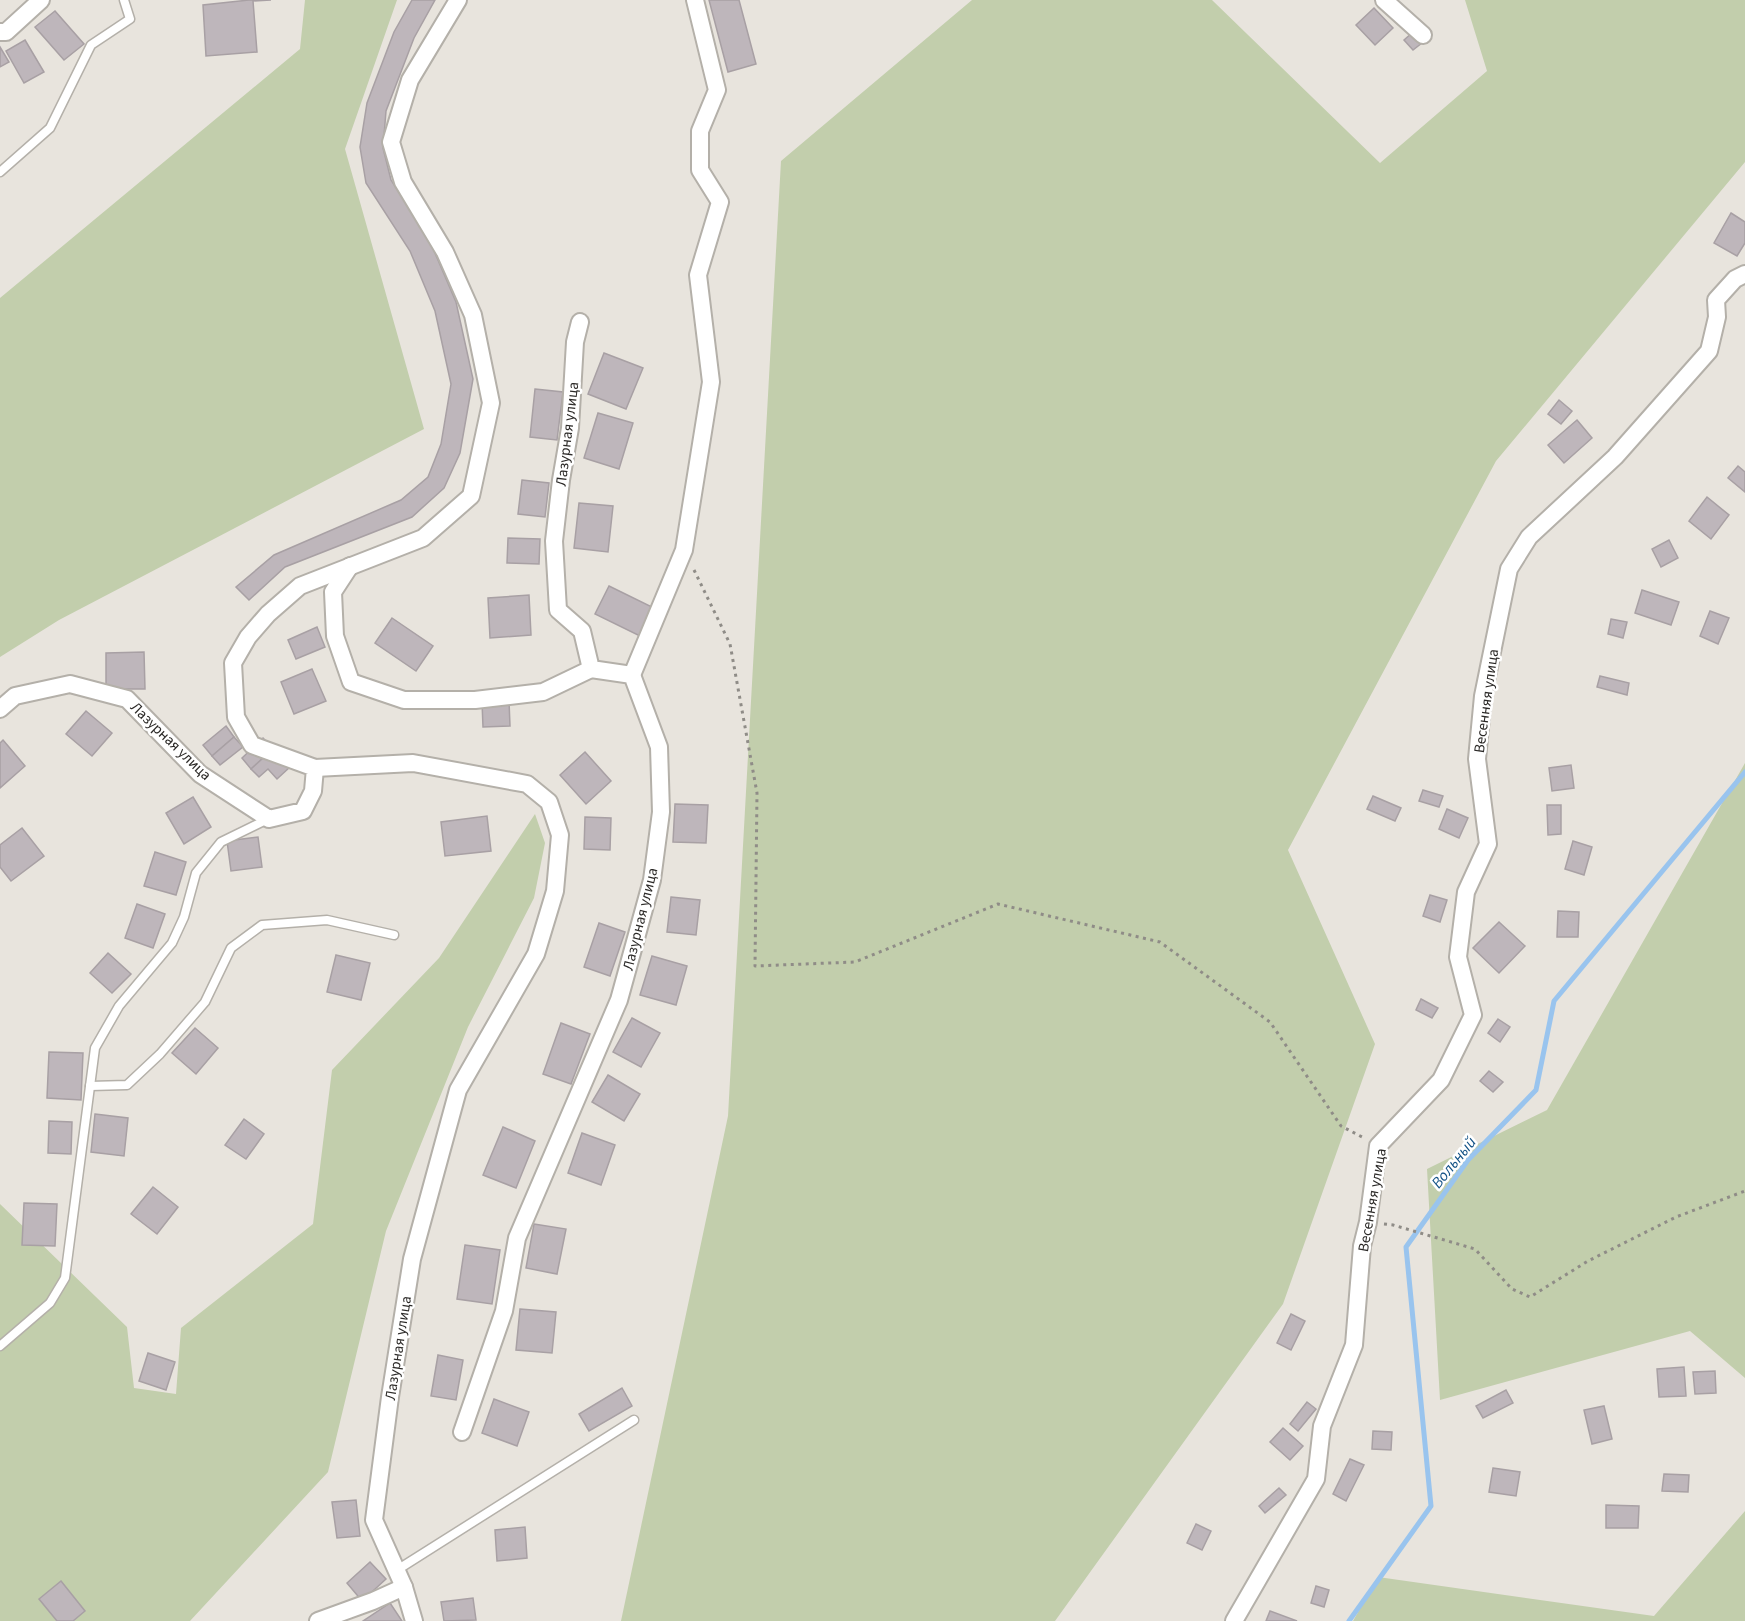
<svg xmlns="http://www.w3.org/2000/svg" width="1745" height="1621" font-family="'Source Sans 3',sans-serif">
<rect width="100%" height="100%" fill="#e8e4dd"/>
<g fill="#c2ceac">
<polygon points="305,0 397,0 345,149 424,429 59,620 0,657 0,298 300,49"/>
<polygon points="972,0 1212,0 1380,163 1487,71 1465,0 1745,0 1745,162 1496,461 1288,850 1375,1044 1283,1304 1055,1621 621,1621 728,1116 781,161"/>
<polygon points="1745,763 1745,1378 1690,1331 1440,1400 1427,1169 1547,1110"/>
<polygon points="535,814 545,843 534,898 468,1027 386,1231 328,1472 190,1621 0,1621 0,1204 127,1327 134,1388 176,1394 181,1328 313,1224 332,1070 439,958"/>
<polygon points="1745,1511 1745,1621 1353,1621 1378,1577 1654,1616"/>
</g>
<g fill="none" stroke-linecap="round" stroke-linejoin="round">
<polyline stroke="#99c4ee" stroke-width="5" points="1349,1621 1431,1506 1406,1247 1468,1160 1536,1090 1554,1001 1745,772"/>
</g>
<g fill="#beb6bb" stroke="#a8a0a4" stroke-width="1.5">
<polygon points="249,0 271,0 253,1 257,52 206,56 203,5"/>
<polygon points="412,0 435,0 414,38 386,111 383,148 391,180 429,239 456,302 473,379 460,453 444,488 412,517 285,567 249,600 236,587 274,555 401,500 428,477 441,444 451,384 435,311 410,251 366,183 360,147 367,103 394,32"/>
<polygon points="709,0 739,0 756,64 728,72"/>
<polygon points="1374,8 1393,28 1375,45 1356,25"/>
<polygon points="55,11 84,44 64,60 35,27"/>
<polygon points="1413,32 1422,43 1413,50 1404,40"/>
<polygon points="25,40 44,72 24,83 6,51"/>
<polygon points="0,47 9,62 0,67"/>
<polygon points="1731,213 1745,222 1745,243 1737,256 1714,243"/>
<polygon points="604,353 643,368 626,409 588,394"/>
<polygon points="535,389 563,392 557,440 530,437"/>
<polygon points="1559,400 1572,411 1561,424 1548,414"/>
<polygon points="598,413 633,423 619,469 584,458"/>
<polygon points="1577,420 1592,438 1564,463 1548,445"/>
<polygon points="1738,466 1745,472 1745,492 1728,478"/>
<polygon points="522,480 549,483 545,517 518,514"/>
<polygon points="1707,497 1729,515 1711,539 1689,521"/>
<polygon points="579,503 613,506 608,552 574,548"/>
<polygon points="508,538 540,539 539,564 507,563"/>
<polygon points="1669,540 1678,558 1661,567 1652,549"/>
<polygon points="609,586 654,608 640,636 595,614"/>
<polygon points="1642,590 1679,602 1671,625 1635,613"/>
<polygon points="529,595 531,635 490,638 488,598"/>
<polygon points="1710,611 1729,618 1718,644 1700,636"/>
<polygon points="392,618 433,646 416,671 375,643"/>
<polygon points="1611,619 1627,622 1623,638 1608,634"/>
<polygon points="317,627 325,647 296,659 288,640"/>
<polygon points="144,652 145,689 106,689 106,653"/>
<polygon points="312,669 326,701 294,714 281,682"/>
<polygon points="1600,676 1629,683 1627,695 1597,687"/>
<polygon points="509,701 510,726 483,727 482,702"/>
<polygon points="86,711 112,733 92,756 66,734"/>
<polygon points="226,726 234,737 212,756 203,745"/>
<polygon points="234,737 243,747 220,765 212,756"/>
<polygon points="263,738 273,749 251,769 242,758"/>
<polygon points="3,740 25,766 0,788 0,743"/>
<polygon points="273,749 290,767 277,779 268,769 259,777 251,769"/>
<polygon points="585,752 611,781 586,804 560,775"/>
<polygon points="1571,765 1574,788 1552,791 1549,768"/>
<polygon points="1423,790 1443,796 1439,807 1419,801"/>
<polygon points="1373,796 1401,808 1395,821 1367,809"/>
<polygon points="193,797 211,827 184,844 166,813"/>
<polygon points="675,804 708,805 706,843 673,842"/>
<polygon points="1547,805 1561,805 1561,834 1548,835"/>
<polygon points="1447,809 1468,818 1459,838 1439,829"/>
<polygon points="487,816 491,851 445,856 441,822"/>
<polygon points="585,817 611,818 610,850 584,849"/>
<polygon points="22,828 44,856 11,881 0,867 0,845"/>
<polygon points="258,837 262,867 231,871 227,841"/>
<polygon points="1573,841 1592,847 1584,875 1565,869"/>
<polygon points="155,852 186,862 176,895 144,886"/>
<polygon points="1430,895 1447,900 1440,922 1423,916"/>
<polygon points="671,897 700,900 696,935 667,932"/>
<polygon points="137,904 165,914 153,948 125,938"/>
<polygon points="1558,911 1579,912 1578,937 1557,937"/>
<polygon points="1499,922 1525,946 1499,973 1473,948"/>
<polygon points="599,923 625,932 610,976 584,967"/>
<polygon points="108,953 131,974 112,993 90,973"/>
<polygon points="336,955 370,963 361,1000 327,992"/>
<polygon points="652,956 687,966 676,1005 640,995"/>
<polygon points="1421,999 1438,1008 1432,1018 1416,1010"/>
<polygon points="632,1018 660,1033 641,1067 613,1052"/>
<polygon points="1498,1019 1510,1027 1500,1042 1488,1033"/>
<polygon points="561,1023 590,1034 571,1084 543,1074"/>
<polygon points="195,1028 218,1048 196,1074 172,1053"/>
<polygon points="49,1052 83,1053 81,1100 47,1098"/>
<polygon points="1489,1071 1503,1082 1493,1092 1480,1081"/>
<polygon points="608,1075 640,1094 624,1121 592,1102"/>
<polygon points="95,1114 128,1118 124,1156 91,1152"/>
<polygon points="244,1119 264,1134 246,1159 225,1145"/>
<polygon points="49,1121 72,1122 71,1154 48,1153"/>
<polygon points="503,1127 535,1141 516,1188 483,1175"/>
<polygon points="582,1133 615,1145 601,1185 568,1173"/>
<polygon points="153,1187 178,1207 157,1234 131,1214"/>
<polygon points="24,1203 57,1204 55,1246 22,1245"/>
<polygon points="534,1224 566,1229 557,1274 526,1268"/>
<polygon points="465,1245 500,1250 492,1304 457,1299"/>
<polygon points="520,1309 556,1312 552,1353 516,1350"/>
<polygon points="1291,1314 1305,1321 1291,1350 1277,1343"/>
<polygon points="148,1353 175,1362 166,1390 139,1381"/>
<polygon points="438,1355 463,1360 456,1400 431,1396"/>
<polygon points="1684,1367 1686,1396 1659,1397 1657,1369"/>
<polygon points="1715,1371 1716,1393 1695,1394 1693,1372"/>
<polygon points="622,1388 632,1406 589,1431 579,1414"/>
<polygon points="1506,1390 1513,1403 1483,1418 1476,1406"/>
<polygon points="494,1399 529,1412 517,1446 482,1433"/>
<polygon points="1307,1402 1316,1409 1298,1431 1290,1424"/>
<polygon points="1604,1406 1612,1439 1592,1444 1584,1410"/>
<polygon points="1283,1428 1303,1446 1290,1460 1270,1442"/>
<polygon points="1373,1431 1392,1432 1391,1450 1372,1449"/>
<polygon points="1350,1459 1364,1465 1346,1501 1333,1494"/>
<polygon points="1493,1468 1520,1472 1516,1496 1489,1492"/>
<polygon points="1664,1474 1689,1475 1688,1492 1662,1491"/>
<polygon points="1279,1488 1286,1495 1265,1513 1259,1506"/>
<polygon points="356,1500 360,1536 337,1538 332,1502"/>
<polygon points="1606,1505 1639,1506 1638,1528 1606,1528"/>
<polygon points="1196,1524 1211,1531 1202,1550 1187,1543"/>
<polygon points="525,1527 527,1558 497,1561 495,1530"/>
<polygon points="370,1562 386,1579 362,1601 347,1583"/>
<polygon points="61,1581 85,1611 73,1621 57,1621 39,1599"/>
<polygon points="1316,1586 1329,1590 1324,1607 1311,1603"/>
<polygon points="473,1598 476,1620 444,1621 441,1602"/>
<polygon points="390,1603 402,1621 363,1621"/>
<polygon points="1270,1611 1297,1621 1266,1621"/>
</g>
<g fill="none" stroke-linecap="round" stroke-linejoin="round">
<defs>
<g id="service">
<polyline points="0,172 50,128 91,45 130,19 124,0"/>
<polyline points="90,1086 127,1085 160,1054 205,1002 231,948 262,925 327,920 394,935"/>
<polyline points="0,1346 50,1303 65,1278 95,1048 119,1006 172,943 184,917 196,873 221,842 268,819"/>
<polyline points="397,1570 634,1420"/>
</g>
<g id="minor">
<polyline points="1384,0 1423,35"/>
<polyline points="0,32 6,32 41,0"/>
<polyline points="350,566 333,592 335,636 351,682 404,700 475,700 543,692 591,669"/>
<polyline points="632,675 684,550 711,382 698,275 720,202 700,170 700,131 717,90 695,0"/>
<polyline points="0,709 15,696 70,684 127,699 200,774 269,819 303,811 313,791 315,768 252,745 236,717 233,663 248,637 268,614 300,586 423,538 471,496 491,403 473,315 445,252 403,182 391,142 410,80 458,0"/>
<polyline points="315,768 413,763 527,784 549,802 560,835 555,891 536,954 458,1090 412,1259 390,1397 374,1520 404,1587 414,1621"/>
<polyline points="462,1432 504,1311 517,1238 619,1000 652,880 661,812 659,747 632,675 591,669 582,631 558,610 554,541 561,480 570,428 575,342 580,322"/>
<polyline points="318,1621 373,1601 404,1587"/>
<polyline points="1234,1621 1316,1479 1322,1426 1354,1345 1362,1246 1368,1222 1378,1146 1441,1080 1473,1015 1458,957 1466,892 1488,844 1477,759 1483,696 1509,569 1529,537 1615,457 1709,351 1717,317 1716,300 1735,279 1745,274"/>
</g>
</defs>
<use href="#service" stroke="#b4b0a9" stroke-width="11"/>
<use href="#minor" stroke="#b4b0a9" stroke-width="20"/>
<g stroke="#8f8c87" stroke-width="3" stroke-dasharray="3 4.5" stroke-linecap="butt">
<polyline points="694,570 730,644 757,793 755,966 855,962 998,904 1160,942 1270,1022 1341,1126 1364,1138"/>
<polyline points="1384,1224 1393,1225 1475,1249 1512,1289 1530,1297 1588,1261 1676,1217 1745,1191"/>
</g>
<use href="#service" stroke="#fff" stroke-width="8"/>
<use href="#minor" stroke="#fff" stroke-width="16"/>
</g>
<g text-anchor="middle" stroke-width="5" stroke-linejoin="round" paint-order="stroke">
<g font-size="15" fill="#2c2a28" stroke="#fff">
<text transform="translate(567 434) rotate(-83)" y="5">Лазурная улица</text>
<text transform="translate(1486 701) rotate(-82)" y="5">Весенняя улица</text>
<text transform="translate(171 741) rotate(44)" y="5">Лазурная улица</text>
<text transform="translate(640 919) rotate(-76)" y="5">Лазурная улица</text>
<text transform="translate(1372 1200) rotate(-80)" y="5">Весенняя улица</text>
<text transform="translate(398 1348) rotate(-81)" y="5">Лазурная улица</text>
</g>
<g font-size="16" font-style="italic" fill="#135286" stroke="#fff">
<text transform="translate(1453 1162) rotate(-51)" y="6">Вольный</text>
</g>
</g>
</svg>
